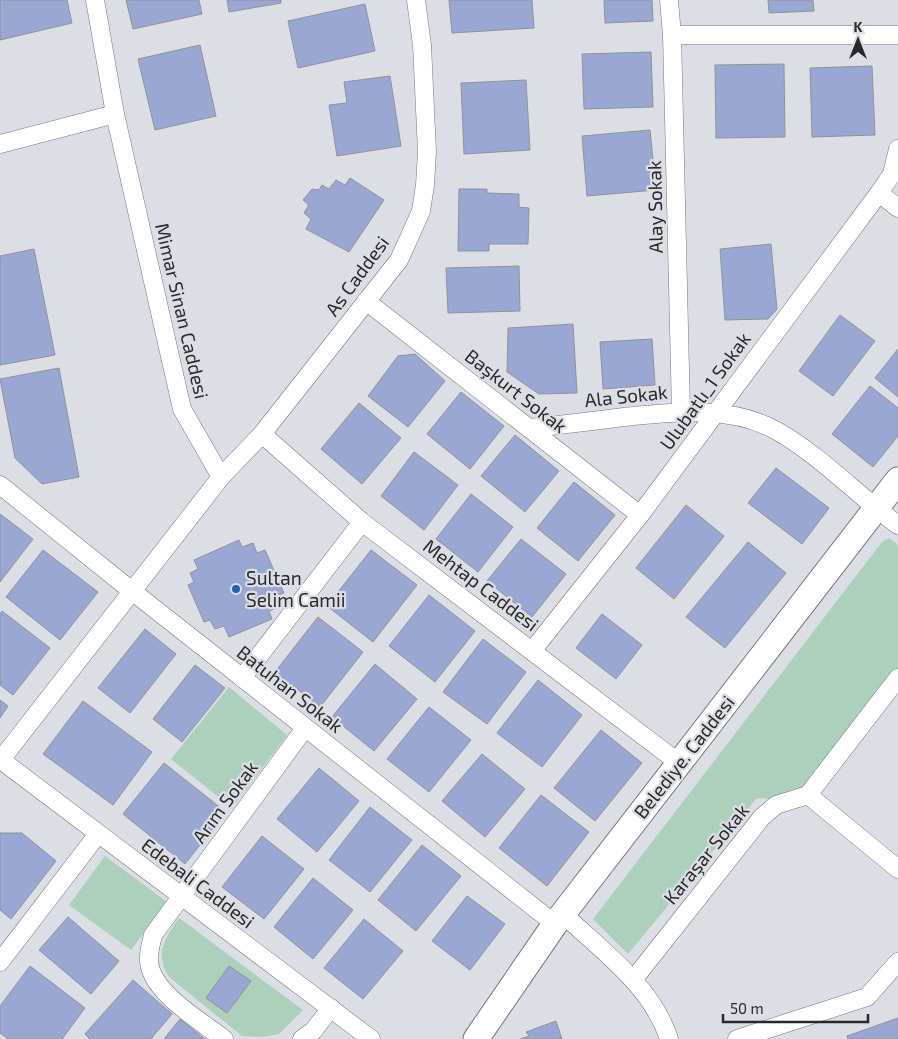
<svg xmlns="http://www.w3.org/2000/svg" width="898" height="1039" font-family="'Exo 2',sans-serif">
<rect width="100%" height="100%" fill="#dcdee6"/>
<g fill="#acd0bb">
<polygon points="889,538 898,545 898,684 793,804 763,798 756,799 628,954 593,919 882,542"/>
<polygon points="229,687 287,735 232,808 171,759"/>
<polygon points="105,856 167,902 131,950 69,905"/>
<path d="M 179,918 L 303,1010 L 279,1034 L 262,1037 L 242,1036 L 169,977 C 154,953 165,938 179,918 Z"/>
</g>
<g fill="#9ba7d3" stroke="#90929a">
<polygon points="0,0 67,0 72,23 0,40"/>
<polygon points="126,0 199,0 202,14 133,29"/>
<polygon points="227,0 281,0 281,3 229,12"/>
<polygon points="449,0 532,0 534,28 452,33"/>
<polygon points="604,0 652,0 653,21 605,23"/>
<polygon points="768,0 813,0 814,11 769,13"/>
<polygon points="365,4 375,51 298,68 288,21"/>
<polygon points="200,45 216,116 155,130 138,59"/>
<polygon points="651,52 653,107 584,109 582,54"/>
<polygon points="784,64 785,137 716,138 715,65"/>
<polygon points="872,66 875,135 812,137 810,68"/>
<polygon points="390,76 401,146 337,156 329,105 347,103 344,82"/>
<polygon points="526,80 530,150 464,154 461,83"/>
<polygon points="650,130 656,190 587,196 582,136"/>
<polygon points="350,178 384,200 349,252 306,229 311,219 304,213 309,205 303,200 312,189 319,190 322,185 329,189 336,180 345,185"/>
<polygon points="459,189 487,189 487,193 519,194 519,207 529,208 528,244 489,244 489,251 458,251"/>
<polygon points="771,244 777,309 768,319 725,320 720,249"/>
<polygon points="34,249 55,355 0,365 0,256"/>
<polygon points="519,266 520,311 448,313 446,268"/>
<polygon points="840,315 875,341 833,396 799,371"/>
<polygon points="573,324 577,393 539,394 507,372 508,328"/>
<polygon points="652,339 655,385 603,389 600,342"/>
<polygon points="898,349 898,397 875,378"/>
<polygon points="415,354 445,381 408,427 368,396 398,356"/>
<polygon points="59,368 79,477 42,484 15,458 0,379"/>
<polygon points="870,386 898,408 898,436 873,467 832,434"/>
<polygon points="461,392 504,426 470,469 427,434"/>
<polygon points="359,403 401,438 362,484 321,449"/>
<polygon points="515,435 559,471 525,512 481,476"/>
<polygon points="414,452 458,485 424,530 381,496"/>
<polygon points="776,468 829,508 802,544 748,503"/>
<polygon points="574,482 615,515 578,561 537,528"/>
<polygon points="471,494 513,527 478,572 436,539"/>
<polygon points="686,505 724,536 674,599 636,568"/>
<polygon points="0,514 33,539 0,582"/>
<polygon points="521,539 566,574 532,617 487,581"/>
<polygon points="239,540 242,547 253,543 257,553 265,550 284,593 276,596 281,606 269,611 272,619 229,637 224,626 215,629 210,620 204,622 188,585 194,582 190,573 198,569 194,560"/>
<polygon points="748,542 786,573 725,648 686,617"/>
<polygon points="43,550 98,592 60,640 6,597"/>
<polygon points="371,550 417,585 373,642 327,606"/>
<polygon points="429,595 475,631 435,682 389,646"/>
<polygon points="2,611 50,648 13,695 0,685 0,614"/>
<polygon points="602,614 642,645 616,679 576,648"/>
<polygon points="318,617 363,652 320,707 275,672"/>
<polygon points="145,629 176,654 130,713 98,688"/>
<polygon points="483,639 526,672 487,724 443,692"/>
<polygon points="375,664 417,699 374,751 332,717"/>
<polygon points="195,665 225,688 182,742 153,719"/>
<polygon points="538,680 582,715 542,767 497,733"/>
<polygon points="0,700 8,706 0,718"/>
<polygon points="83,701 152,752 113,805 43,754"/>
<polygon points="429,707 471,740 429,792 387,759"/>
<polygon points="601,730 642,763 595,821 554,788"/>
<polygon points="482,754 525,789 485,837 442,801"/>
<polygon points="164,763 226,812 185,864 123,814"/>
<polygon points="319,768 359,801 317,852 277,819"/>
<polygon points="541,795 589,832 547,886 499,848"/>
<polygon points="370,807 412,840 370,892 329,860"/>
<polygon points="0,833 22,833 56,861 11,919 0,910"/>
<polygon points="262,836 304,869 264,919 222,887"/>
<polygon points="422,845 461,876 416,931 378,900"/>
<polygon points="313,878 353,910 313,959 274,927"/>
<polygon points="467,896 505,924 470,970 432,941"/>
<polygon points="68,917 119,961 91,994 39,950"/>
<polygon points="364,919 403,951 363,999 324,968"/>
<polygon points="30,966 85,1008 62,1039 8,1039 0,1033 0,1006"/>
<polygon points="229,966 251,981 227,1013 206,998"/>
<polygon points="133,980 172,1014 151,1039 90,1039 85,1034"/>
<polygon points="898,1018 898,1039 848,1039 847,1036"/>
<polygon points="180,1019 205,1039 164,1039"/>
<polygon points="556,1021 562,1039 520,1039 529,1036 526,1032"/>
</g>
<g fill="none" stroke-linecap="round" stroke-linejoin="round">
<defs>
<g id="street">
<polyline points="669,0 672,35 681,412"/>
<polyline points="672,35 898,35"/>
<polyline points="0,144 115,114"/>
<polyline points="879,193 898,208"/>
<polyline points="366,301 640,515"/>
<path d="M 529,428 C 561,425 592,421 624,417 C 675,412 731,405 777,431 C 821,456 857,495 898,525"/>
<polyline points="262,434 362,522 679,763"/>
<polyline points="221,477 262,434 384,279 399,260 409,238 421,211 425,185 427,152 422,45 416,0"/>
<polyline points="0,485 132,591 555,924"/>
<polyline points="532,651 640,515 879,193 892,174 898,149"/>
<polyline points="242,678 362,522"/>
<polyline points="1,760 371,1039"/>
<polyline points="0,761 221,477 182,409 115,114 95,0"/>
<polyline points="808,795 898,869"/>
<path d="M 563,914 C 602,951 652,986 669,1039"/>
<polyline points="0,962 98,834"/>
<polyline points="633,980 762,817 776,805 808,795 898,678"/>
<path d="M 224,1039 C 201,1021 152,993 149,962 C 148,953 151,944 153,935 L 305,728"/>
<polyline points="302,1039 313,1031 331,1008"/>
<polyline points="737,1039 867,997 898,962"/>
</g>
<polyline id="secondary" points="476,1039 555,924 898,480"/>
</defs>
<use href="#street" stroke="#75777e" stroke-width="19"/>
<use href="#secondary" stroke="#75777e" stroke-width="27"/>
<use href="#street" stroke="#fff" stroke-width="18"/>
<use href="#secondary" stroke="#fff" stroke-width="25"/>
</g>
<circle fill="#1c65b5" stroke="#dcdee6" stroke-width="2" cx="236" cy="589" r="5"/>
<g text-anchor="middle" stroke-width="4.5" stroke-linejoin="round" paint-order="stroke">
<g font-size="19" fill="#28292b" stroke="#dcdee6">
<text transform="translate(655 207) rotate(-91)" y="7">Alay Sokak</text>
<text transform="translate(357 276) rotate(-54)" y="7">As Caddesi</text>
<text transform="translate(182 311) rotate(77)" y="7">Mimar Sinan Caddesi</text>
<text transform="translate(516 391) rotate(38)" y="7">Başkurt Sokak</text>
<text transform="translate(705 391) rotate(-54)" y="7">Ulubatlı_1 Sokak</text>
<text transform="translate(626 396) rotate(-6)" y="7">Ala Sokak</text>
<text transform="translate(481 585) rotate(37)" y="7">Mehtap Caddesi</text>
<text transform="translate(290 689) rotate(38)" y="7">Batuhan Sokak</text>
<text transform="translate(684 757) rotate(-52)" y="7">Belediye. Caddesi</text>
<text transform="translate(225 802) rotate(-54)" y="7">Arım Sokak</text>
<text transform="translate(706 854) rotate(-51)" y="7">Karaşar Sokak</text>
<text transform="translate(198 883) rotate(37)" y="7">Edebali Caddesi</text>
</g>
<g font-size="19" fill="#28292b" stroke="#dcdee6" text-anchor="start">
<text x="246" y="585">Sultan<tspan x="246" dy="22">Selim Camii</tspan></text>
</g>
</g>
<g transform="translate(858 40)" stroke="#dcdee6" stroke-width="4" paint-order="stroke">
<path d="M0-4L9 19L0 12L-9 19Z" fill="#28292b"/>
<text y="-8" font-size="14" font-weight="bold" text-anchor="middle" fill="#28292b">K</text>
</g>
<path d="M723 1014v8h145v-8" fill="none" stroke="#28292b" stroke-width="2.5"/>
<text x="730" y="1014" font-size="15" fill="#28292b" stroke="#dcdee6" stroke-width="4" paint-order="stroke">50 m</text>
</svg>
